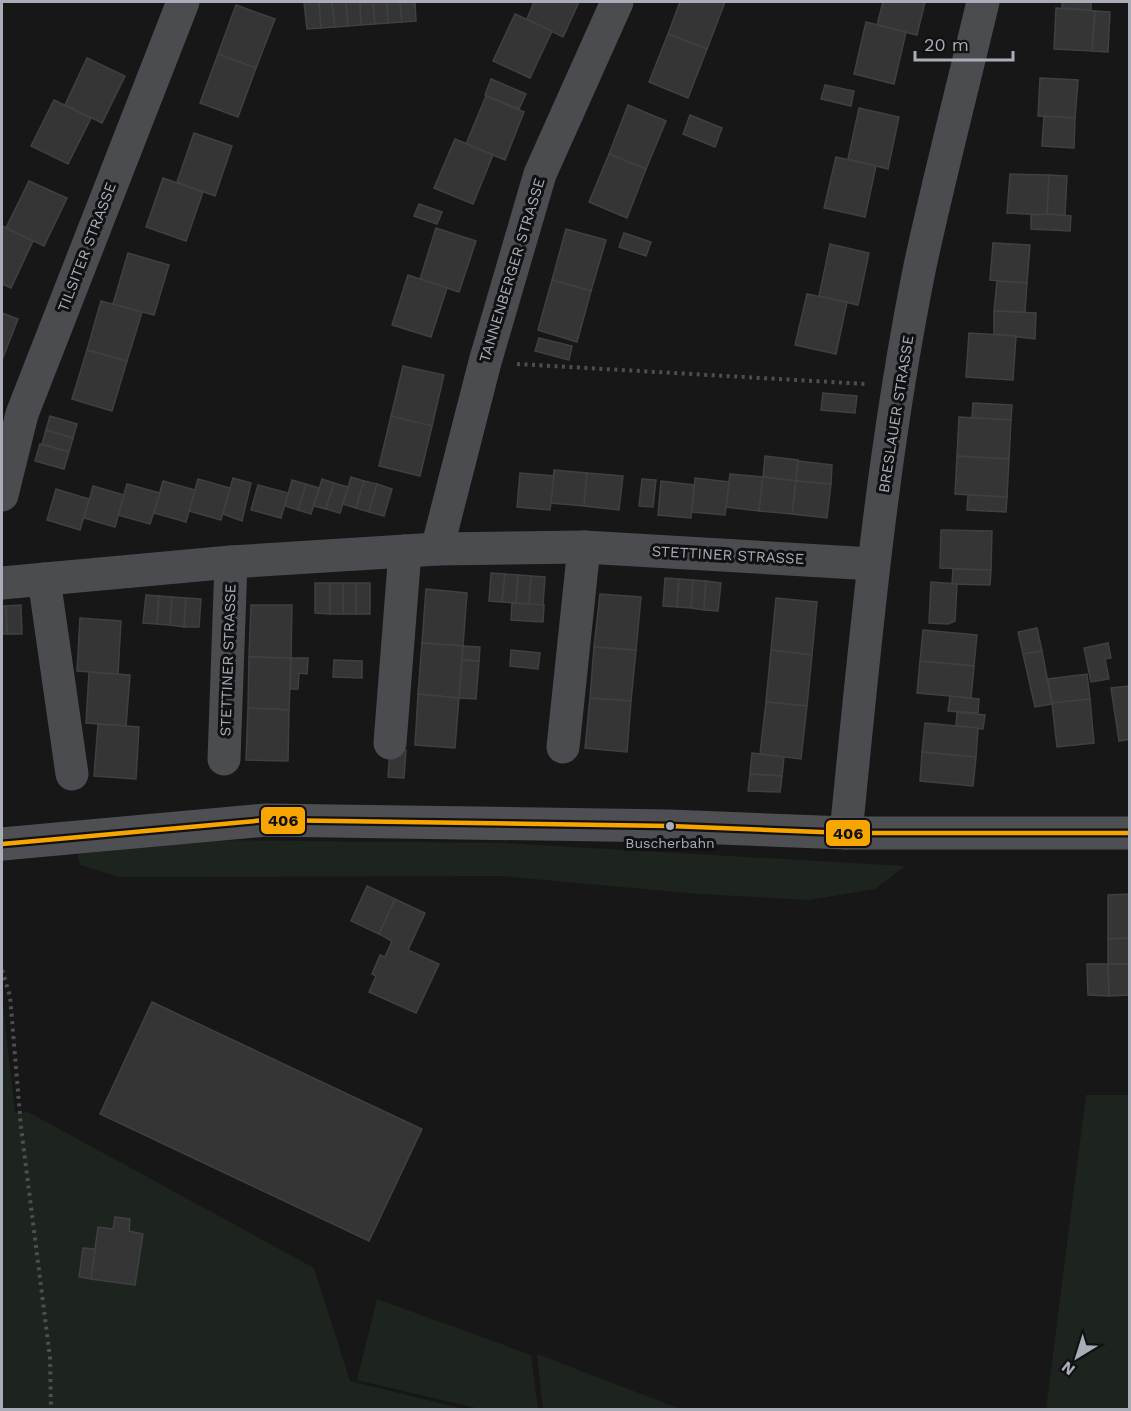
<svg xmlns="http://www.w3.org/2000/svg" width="1131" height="1411" font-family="'Work Sans',sans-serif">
<rect width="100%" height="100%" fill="#171717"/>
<g fill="#1d241e">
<polygon points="209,840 505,843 905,866 875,889 809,900 700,894 501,876 119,877 80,865 78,854"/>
<polygon points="2,996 15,1113 28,1112 314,1268 350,1381 464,1409 2,1409"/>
<polygon points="1086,1095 1129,1095 1129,1409 1046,1409"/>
<polygon points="377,1299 531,1355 538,1409 480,1409 357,1380"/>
<polygon points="537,1354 680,1409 543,1409"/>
</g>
<g fill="#353536" stroke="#3f4043" stroke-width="1.5">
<polygon points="304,2 319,2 321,28 307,29"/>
<polygon points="319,2 332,2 335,27 321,28"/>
<polygon points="332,2 346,2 348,26 335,27"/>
<polygon points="346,2 360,2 361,25 348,26"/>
<polygon points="360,2 373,2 375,24 361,25"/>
<polygon points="373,2 387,2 388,23 375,24"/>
<polygon points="387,2 400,2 402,22 388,23"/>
<polygon points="400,2 415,2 416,21 402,22"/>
<polygon points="534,2 579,2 563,37 527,19"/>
<polygon points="680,2 725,2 707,49 668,34"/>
<polygon points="883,2 925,2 917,35 877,25"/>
<polygon points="1062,2 1091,2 1091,10 1062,8"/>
<polygon points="236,5 275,19 256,68 218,54"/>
<polygon points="1056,8 1095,11 1092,51 1054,49"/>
<polygon points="1095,11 1110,12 1108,52 1092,51"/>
<polygon points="515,14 552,31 530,78 493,61"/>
<polygon points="866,22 906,32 894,84 854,74"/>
<polygon points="668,34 707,49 688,98 649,82"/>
<polygon points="218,54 256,68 238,117 200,103"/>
<polygon points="87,58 125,76 102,123 65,105"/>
<polygon points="1040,78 1078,80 1075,118 1038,116"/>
<polygon points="491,79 526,94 519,109 485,95"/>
<polygon points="825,85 854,91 851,106 821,99"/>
<polygon points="486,96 524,112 505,160 466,144"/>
<polygon points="54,100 91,118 68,164 31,146"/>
<polygon points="628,105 666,121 646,169 609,154"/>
<polygon points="859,108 899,117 888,169 848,159"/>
<polygon points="690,115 722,128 715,147 683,134"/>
<polygon points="1044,116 1075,118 1074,148 1042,146"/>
<polygon points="194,133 232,146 215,196 177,182"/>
<polygon points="455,139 493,155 473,204 434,188"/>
<polygon points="609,154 646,169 627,218 589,202"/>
<polygon points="836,157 876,166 865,217 824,208"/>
<polygon points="1010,174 1049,175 1047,215 1007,213"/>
<polygon points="1049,175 1067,176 1065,215 1047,214"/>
<polygon points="163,178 203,192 186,241 146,227"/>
<polygon points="29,181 67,198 44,246 6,228"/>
<polygon points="419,204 442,212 437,224 414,216"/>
<polygon points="1047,214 1071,216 1070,231 1031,229 1031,215"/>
<polygon points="2,226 33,241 11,288 2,284"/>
<polygon points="436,228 476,241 459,292 420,279"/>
<polygon points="566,229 606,240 591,291 552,280"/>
<polygon points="624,233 651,242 646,256 619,247"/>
<polygon points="993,243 1030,245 1027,283 990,280"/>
<polygon points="830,244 869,253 858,305 819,296"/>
<polygon points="128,253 169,265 154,315 113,304"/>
<polygon points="408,275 447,288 431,337 392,325"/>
<polygon points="552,280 591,291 577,342 538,330"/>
<polygon points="997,281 1027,283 1025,312 994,311"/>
<polygon points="807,294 847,302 836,354 795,345"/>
<polygon points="101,301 142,312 127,361 87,350"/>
<polygon points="994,311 1036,313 1035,339 994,334"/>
<polygon points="2,313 18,319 2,360"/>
<polygon points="969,333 1016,336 1013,380 966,377"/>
<polygon points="539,338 572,346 569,360 535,351"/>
<polygon points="87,350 127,361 112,411 72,399"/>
<polygon points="403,366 444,375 432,426 391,416"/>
<polygon points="823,393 857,396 855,413 821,410"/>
<polygon points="973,403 1012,405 1011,420 972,418"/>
<polygon points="50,416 77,424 73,438 46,430"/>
<polygon points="391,416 432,426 420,476 379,466"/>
<polygon points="959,417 1011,420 1009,459 957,456"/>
<polygon points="46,430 73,438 69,452 42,444"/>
<polygon points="40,444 69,452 64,469 35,461"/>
<polygon points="765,456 798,460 796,481 763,477"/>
<polygon points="957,456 1009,459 1007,497 955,494"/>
<polygon points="798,461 832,465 831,484 796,481"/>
<polygon points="554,470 587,473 584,506 551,503"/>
<polygon points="520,473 554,476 550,510 517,507"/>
<polygon points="587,473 623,476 619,510 584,506"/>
<polygon points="730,474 763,477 759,511 726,507"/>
<polygon points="351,477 364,481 356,508 343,504"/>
<polygon points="763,477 796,481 792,514 759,511"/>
<polygon points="233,478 251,483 242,521 223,514"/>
<polygon points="695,478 729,482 725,515 692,512"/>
<polygon points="198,479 230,488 221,520 189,511"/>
<polygon points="322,479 334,483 326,509 314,506"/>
<polygon points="642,479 656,480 653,507 639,506"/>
<polygon points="292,480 306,484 298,510 285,506"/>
<polygon points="163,481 195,490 186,522 154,513"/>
<polygon points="364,481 377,484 369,512 356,508"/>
<polygon points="661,481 694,485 691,518 658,515"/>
<polygon points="796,481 831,484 827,518 792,514"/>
<polygon points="334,483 348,487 340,513 326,509"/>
<polygon points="127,484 160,493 150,524 118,515"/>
<polygon points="306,484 319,488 311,514 298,510"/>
<polygon points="377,484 392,489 384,516 369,512"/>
<polygon points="258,485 288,493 281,518 251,510"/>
<polygon points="93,486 124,495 115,527 84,518"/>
<polygon points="56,489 89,499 80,530 47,520"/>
<polygon points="968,495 1007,497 1006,512 967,510"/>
<polygon points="941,530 992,531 991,570 940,568"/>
<polygon points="953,569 991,570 990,585 952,584"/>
<polygon points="491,573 505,574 502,602 489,601"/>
<polygon points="505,574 518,575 516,603 502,602"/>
<polygon points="518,575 531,576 529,604 516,603"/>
<polygon points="531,576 545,577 543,605 529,604"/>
<polygon points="665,578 679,579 677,607 663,606"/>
<polygon points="679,579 693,580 691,608 677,607"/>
<polygon points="693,580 706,581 704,610 691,608"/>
<polygon points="706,581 721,583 718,611 704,610"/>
<polygon points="931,582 957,584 955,621 948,624 929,623"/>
<polygon points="315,583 330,583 330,614 315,613"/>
<rect x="330" y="583" width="13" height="31"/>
<rect x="343" y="583" width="13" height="31"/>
<rect x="356" y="583" width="14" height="31"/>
<polygon points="426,589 467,593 463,646 422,643"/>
<polygon points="600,594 641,597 636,650 594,647"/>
<polygon points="146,595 159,596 157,624 143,623"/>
<polygon points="159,596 172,597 170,625 157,624"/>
<polygon points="172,597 186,598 184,627 170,625"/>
<polygon points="186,598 201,599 199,627 184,627"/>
<polygon points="776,598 817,602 812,655 771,650"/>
<polygon points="512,603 544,605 543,622 511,620"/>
<polygon points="21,605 22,634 7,634 6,606"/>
<polygon points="251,605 292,605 291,658 249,657"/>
<polygon points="2,606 6,606 7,634 2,634"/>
<polygon points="80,618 121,621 118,674 77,671"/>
<polygon points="1037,628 1042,651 1023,654 1018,632"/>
<polygon points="923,630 977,635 974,666 920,661"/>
<polygon points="422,643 463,646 459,698 418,694"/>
<polygon points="1108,643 1111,658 1105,659 1109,679 1091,682 1084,648"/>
<polygon points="463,646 480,647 479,661 462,660"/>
<polygon points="594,647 636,650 631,701 590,698"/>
<polygon points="511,650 540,653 538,669 510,666"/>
<polygon points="771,650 812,655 807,706 766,702"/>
<polygon points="1042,651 1052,704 1035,707 1023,654"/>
<polygon points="249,657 291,658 289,710 248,708"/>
<polygon points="291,658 308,658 307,674 299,673 298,689 290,689"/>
<polygon points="334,660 362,661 362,678 333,677"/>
<polygon points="462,660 479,661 476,699 459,698"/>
<polygon points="920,661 974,666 971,698 917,693"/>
<polygon points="89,672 130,675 126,726 86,723"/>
<polygon points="1087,674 1090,699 1052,703 1048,679"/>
<polygon points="1130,686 1130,739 1119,741 1111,688"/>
<polygon points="418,694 459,698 455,748 415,745"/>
<polygon points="950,696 979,699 978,713 948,711"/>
<polygon points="590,698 631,701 627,752 585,748"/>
<polygon points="1090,699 1094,743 1057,747 1052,703"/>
<polygon points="766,702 807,706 801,759 760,754"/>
<polygon points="248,708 289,710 288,761 246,760"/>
<polygon points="957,712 985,715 983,729 956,726"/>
<polygon points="925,723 978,728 976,757 922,752"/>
<polygon points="98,724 139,727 136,779 94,776"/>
<polygon points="390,749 406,750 404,778 388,777"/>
<polygon points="922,752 976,757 973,786 920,781"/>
<polygon points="752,753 784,757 782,776 750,774"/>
<polygon points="750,774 782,776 780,792 748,791"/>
<polygon points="367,886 395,899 379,934 351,921"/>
<polygon points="1130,894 1130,938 1108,939 1108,895"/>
<polygon points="395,899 425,913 408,950 439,964 416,1013 369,992 376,976 372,974 380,955 385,957 392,941 379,934"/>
<polygon points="1130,938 1130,964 1108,964 1108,939"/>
<polygon points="1087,964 1108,964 1109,996 1088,995"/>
<polygon points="1108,964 1130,964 1130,995 1109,996"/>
<polygon points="152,1002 422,1129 369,1241 100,1114"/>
<polygon points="115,1217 130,1219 129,1231 143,1234 135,1285 91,1279 98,1227 113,1229"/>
<polygon points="83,1248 95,1249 91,1279 79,1277"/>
</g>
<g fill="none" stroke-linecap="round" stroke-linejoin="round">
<g stroke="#4d4e52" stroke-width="4" stroke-dasharray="3 4.5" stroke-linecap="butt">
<polyline points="517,364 866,384"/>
<polyline points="2,970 10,996 21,1127 50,1358 51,1410"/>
</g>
<g stroke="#4b4c50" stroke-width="33">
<polyline points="2,495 22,414 183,2"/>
<polyline points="437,549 485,362 540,174 617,2"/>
<polyline points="44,579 72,774"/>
<polyline points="2,583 231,562 437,549 584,547 873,564"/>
<polyline points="390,743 405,551"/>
<polyline points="563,747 584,547"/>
<polyline points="224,759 231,562"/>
<path d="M 846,833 C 865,643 882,453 920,266 C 939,178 962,90 983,2"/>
</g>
<polyline stroke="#4d4f52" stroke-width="33" points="2,844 266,820 670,826 846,833 1130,833"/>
<defs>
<polyline id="bus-1" points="2,844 266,820 670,826 846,833 1130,833"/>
</defs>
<use href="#bus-1" stroke="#111113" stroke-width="9"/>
<use href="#bus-1" stroke="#f7a600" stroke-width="4.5"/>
</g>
<circle fill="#a8adb8" stroke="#111113" stroke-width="2" cx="670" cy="826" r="5"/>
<g text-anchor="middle" stroke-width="6" stroke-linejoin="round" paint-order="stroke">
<g font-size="14" fill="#a8adb8" stroke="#111113">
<text x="670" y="848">Buscherbahn</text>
</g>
<g font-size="15" fill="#a8adb8" stroke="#111113">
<text transform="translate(87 247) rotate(-69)" y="5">TILSITER STRASSE</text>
<text transform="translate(512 270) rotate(-73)" y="5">TANNENBERGER STRASSE</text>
<text transform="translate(896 414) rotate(-81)" y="5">BRESLAUER STRASSE</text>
<text transform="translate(728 555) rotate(3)" y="5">STETTINER STRASSE</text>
<text transform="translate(228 660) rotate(-88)" y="5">STETTINER STRASSE</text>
</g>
</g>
<g stroke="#111113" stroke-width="2">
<rect x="260" y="806" width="46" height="29" rx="6" fill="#f7a600"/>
<rect x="825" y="819" width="46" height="28" rx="6" fill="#f7a600"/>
</g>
<g font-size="16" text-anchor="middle" font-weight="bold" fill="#111">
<text x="283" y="826">406</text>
<text x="848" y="839">406</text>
</g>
<rect width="1131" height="1411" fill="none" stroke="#a8adb8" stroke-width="6"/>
<g transform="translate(1077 1357) rotate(218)" stroke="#111113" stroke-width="4.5" paint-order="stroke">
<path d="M0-4.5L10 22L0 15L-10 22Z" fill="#a8adb8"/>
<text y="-9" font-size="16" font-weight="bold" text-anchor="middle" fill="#a8adb8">N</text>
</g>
<path d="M915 51v9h98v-9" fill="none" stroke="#a8adb8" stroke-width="3"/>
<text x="924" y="51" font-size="18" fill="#a8adb8" stroke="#111113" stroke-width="4.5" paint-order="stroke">20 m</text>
</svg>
